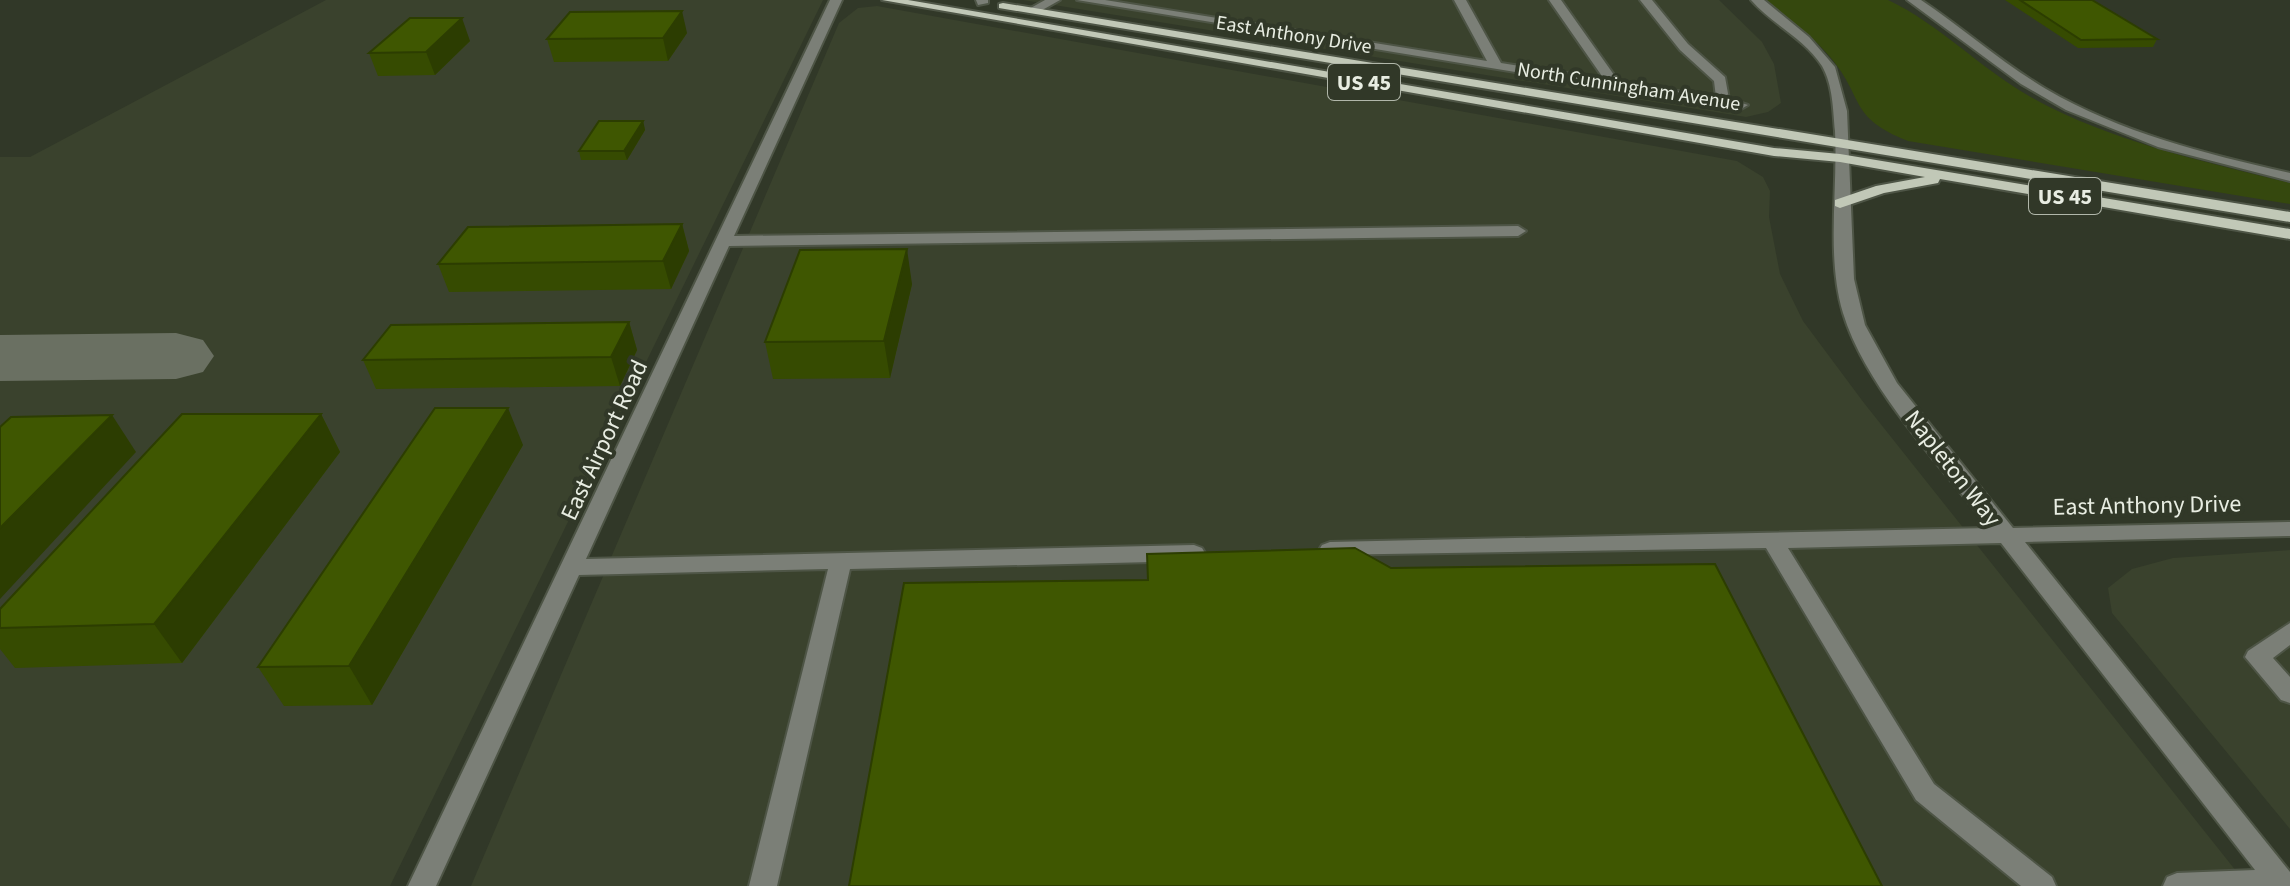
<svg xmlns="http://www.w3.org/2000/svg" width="2290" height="886" font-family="'Source Sans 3',sans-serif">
<rect width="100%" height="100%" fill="#313828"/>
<g fill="#3a422d">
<polygon points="326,0 823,0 390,886 0,886 0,157 30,157"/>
<polygon points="1023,0 1719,0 1762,42 1774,64 1781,103 1768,112 1746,117"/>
<polygon points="877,6 1737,161 1763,177 1770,191 1769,217 1780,274 1803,321 1864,403 2248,886 471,886 839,23 858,8"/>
<polygon points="2290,550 2290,829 2112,613 2108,588 2132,569 2173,558"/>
</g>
<path fill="#35480e" d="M 1766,0 L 1888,0 C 1939,24 1980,68 2029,96 C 2109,141 2202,161 2290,183 L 2290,204 L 1908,141 C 1848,117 1865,99 1831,58 C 1813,36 1787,18 1766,0 Z"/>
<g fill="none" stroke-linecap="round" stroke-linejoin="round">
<polygon fill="#6a7062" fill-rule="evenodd" points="176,333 203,340 214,356 203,372 176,379 0,381 0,335"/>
<defs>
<g id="minor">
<polygon points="830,0 842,0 734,236 1518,226 1526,231 1518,236 729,246 586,559 1194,545 1202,548 1205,553 1202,558 1194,561 850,569 777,886 749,886 828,569 579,575 436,886 408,886"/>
<polygon points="976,0 988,0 988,3 978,5"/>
<polygon points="1045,0 1060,0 1037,13 1029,13 1029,9"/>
<polygon points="1077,0 1105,0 1487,61 1454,0 1466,0 1501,63 1604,79 1549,0 1561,0 1619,82 1716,97 1714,81 1680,50 1640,0 1652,0 1688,44 1725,77 1729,99 1748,105 1741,109"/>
<path d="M 1751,0 L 1764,0 L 1809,37 L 1835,67 L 1847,111 L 1854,279 L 1865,325 L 1897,383 L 2013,528 L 2290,522 L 2290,536 L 2025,542 L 2290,872 L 2290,886 L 2163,886 L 2167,877 L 2177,873 L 2255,870 L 2001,543 L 1788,548 L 1934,784 L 2052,877 L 2056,886 L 2021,886 L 1916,800 L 1766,548 L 1322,555 L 1319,550 L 1322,545 L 1330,542 L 1989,528 C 1942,467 1865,387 1843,313 C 1826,256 1838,190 1835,131 C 1833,110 1833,85 1822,66 C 1805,39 1772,24 1751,0 Z"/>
<path d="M 1907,0 L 1921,0 C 1963,28 2002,63 2046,89 C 2121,133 2206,154 2290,173 L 2290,181 L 2158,147 L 2066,110 L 2021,84 Z"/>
<polygon points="2290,623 2290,645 2273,658 2290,677 2290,703 2281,700 2245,657 2248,651"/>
</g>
<g id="major">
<polygon points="882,0 908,0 1774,148 1840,154 2290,229 2290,239 1940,179 1938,183 1884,193 1840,208 1835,206 1835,200 1876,186 1925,177 1840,162 1774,156"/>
<polygon points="1003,3 2290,212 2290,222 999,8 999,4"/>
</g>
</defs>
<use href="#minor" stroke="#4e5546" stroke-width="4"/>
<use href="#major" stroke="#4e5546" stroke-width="4"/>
<use href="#minor" fill="#7b7f77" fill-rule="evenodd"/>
<use href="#major" fill="#c1c8b7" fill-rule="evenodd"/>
</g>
<g fill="#364b01">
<polygon points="2005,0 2092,0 2157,39 2153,47 2078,48"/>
<polygon points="687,33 668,61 554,62 547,39"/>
<polygon points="470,41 435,75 378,76 369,53"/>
<polygon points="643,121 645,130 627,160 581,160 579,151"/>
<polygon points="682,224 689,251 671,289 449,292 438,264"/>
<polygon points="912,284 890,378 773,379 765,342"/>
<polygon points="629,322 637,350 620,386 376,389 363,360"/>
<polygon points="321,414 340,452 182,663 15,668 0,649 0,609"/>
<polygon points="523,445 372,705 284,706 258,667"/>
</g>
<g fill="#2c3d01">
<polygon points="682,11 687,33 668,61 663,38"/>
<polygon points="462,18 470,41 435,75 426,52"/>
<polygon points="643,121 645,130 627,160 624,151"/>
<polygon points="682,224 689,251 671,289 663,261"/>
<polygon points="907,249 912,284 890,378 884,341"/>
<polygon points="629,322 637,350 620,386 611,357"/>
<polygon points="508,408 523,445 372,705 349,666"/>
<polygon points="321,414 340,452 182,663 154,624"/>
<polygon points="112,415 136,452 0,599 0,528"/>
</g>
<g fill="#3f5701" stroke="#2c3d01" stroke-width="2">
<polygon points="2020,0 2092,0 2157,39 2081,40"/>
<polygon points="682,11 663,38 547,39 570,12"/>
<polygon points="410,18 462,18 426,52 369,53"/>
<polygon points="599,121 643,121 624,151 579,151"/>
<polygon points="682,224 663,261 438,264 468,227"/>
<polygon points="907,249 884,341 765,342 800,250"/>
<polygon points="629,322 611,357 363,360 391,325"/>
<polygon points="435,408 508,408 349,666 258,667"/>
<polygon points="182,414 321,414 154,624 0,628 0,609"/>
<polygon points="112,415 0,528 0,427 11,417"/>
<polygon points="1355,548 1391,568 1715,564 1882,886 849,886 904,583 1148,580 1147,554"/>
</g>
<g text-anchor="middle" stroke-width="8" stroke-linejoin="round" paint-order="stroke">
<g font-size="20" fill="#e8ede2" stroke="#313828">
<text transform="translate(1294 34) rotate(9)" y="7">East Anthony Drive</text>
<text transform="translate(1629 86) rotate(9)" y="7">North Cunningham Avenue</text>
</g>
<g fill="#313828" stroke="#b1b7aa" stroke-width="2">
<rect x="1328" y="64" width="72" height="36" rx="6"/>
<rect x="2029" y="178" width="72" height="36" rx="6"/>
</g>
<g font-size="22" font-weight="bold" fill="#e8ede2">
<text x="1364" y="90">US 45</text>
<text x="2065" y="204">US 45</text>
</g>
<g font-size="24" fill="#e8ede2" stroke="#313828">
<text transform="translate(604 440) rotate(-65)" y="8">East Airport Road</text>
<text transform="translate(1953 468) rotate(52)" y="8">Napleton Way</text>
<text transform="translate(2147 505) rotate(-1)" y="8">East Anthony Drive</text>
</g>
</g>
</svg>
